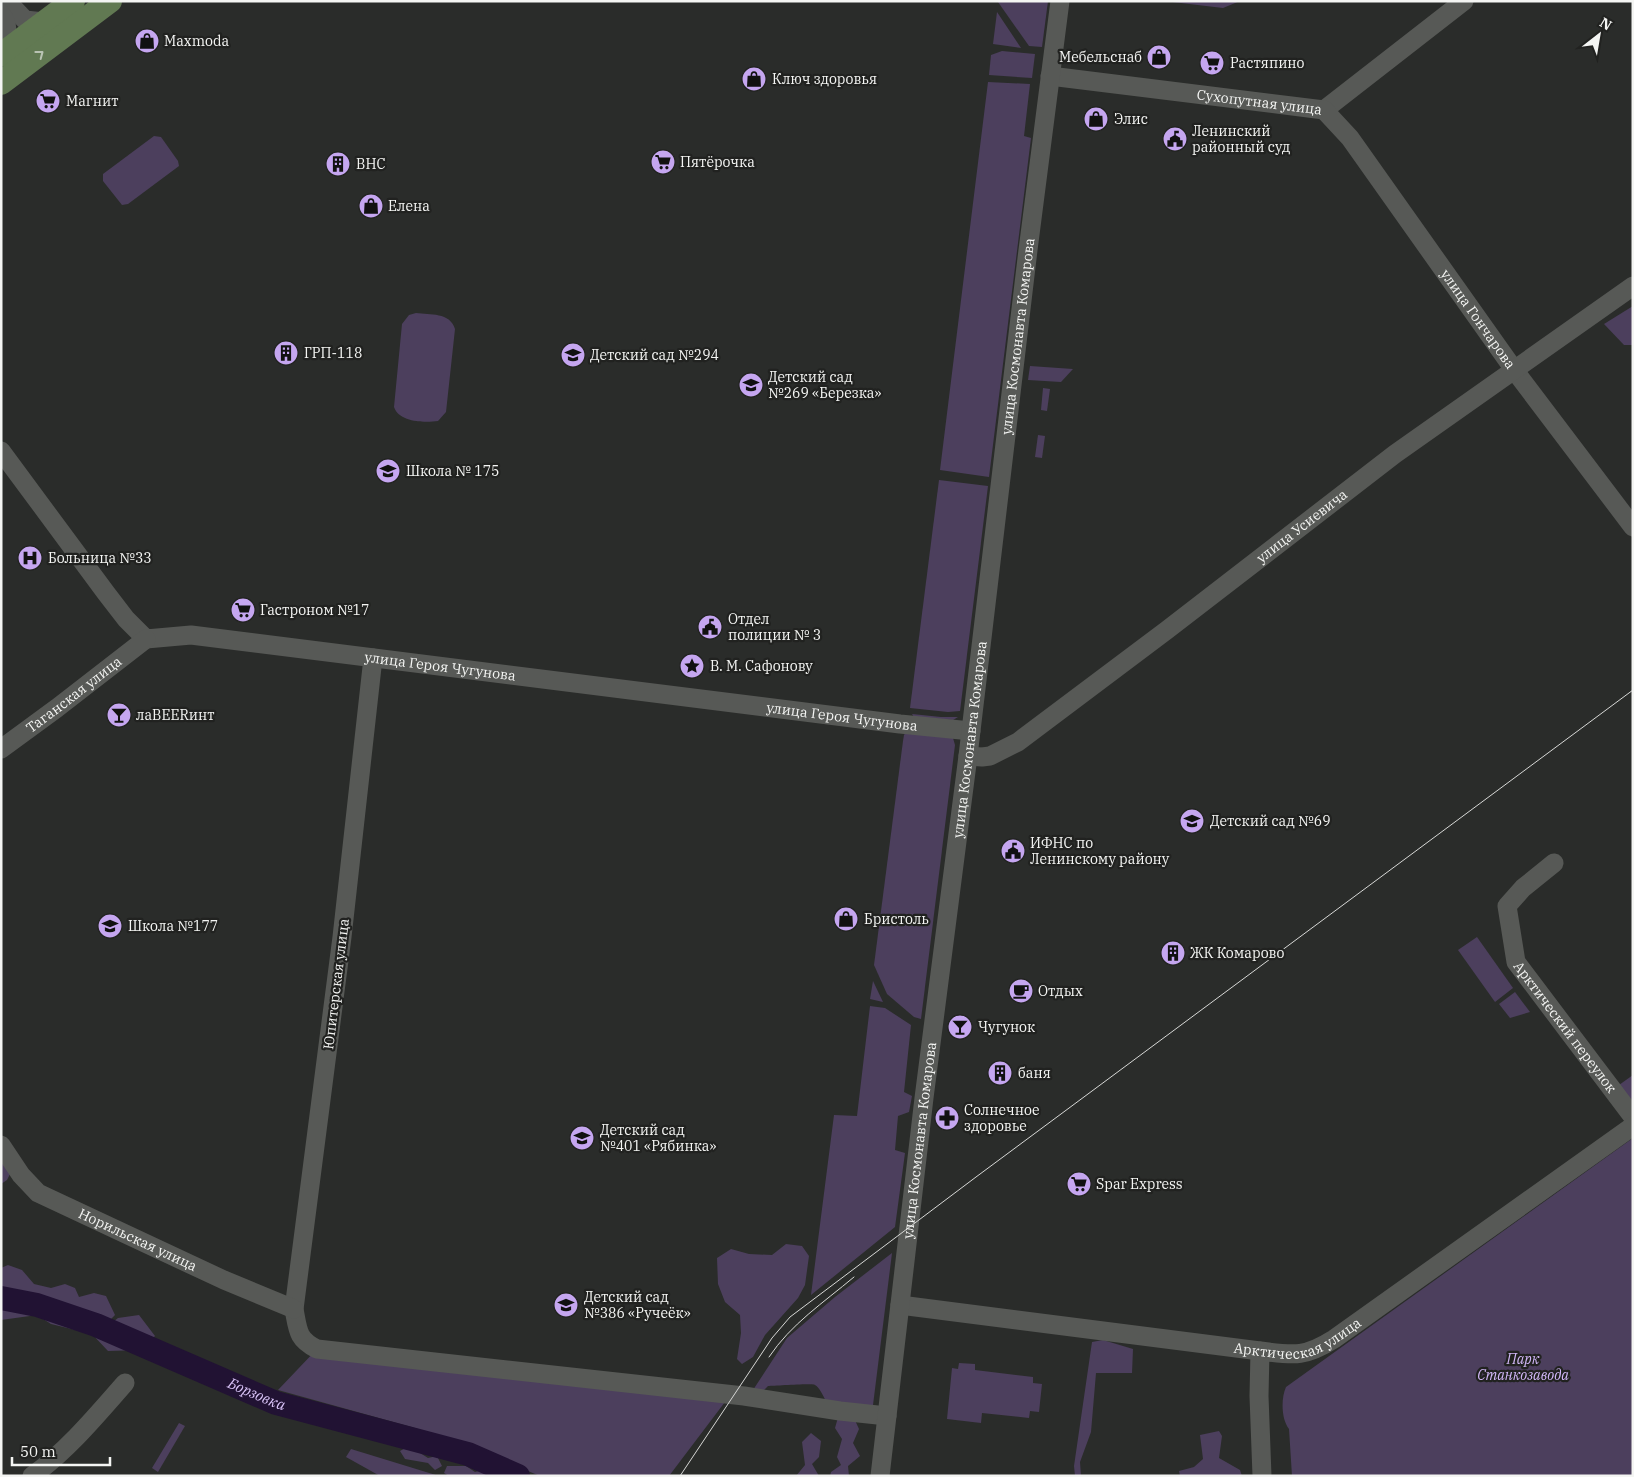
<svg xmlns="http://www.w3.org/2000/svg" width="1634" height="1477" font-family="'IBM Plex Serif',serif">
<rect width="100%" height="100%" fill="#2a2c2a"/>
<g fill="#4c3f5d">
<polygon points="1048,1 1042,47 1029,46 998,2"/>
<polygon points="1164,1 1240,1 1223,8"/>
<polygon points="997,12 1021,48 993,44"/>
<polygon points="1002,51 1035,54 1032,78 989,75 991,55"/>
<polygon points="988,82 1030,84 1024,136 1031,138 989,477 940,470"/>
<polygon points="154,136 161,137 178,161 179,166 128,204 122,205 103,181 103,174"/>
<polygon points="1633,306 1633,345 1624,345 1604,324"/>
<path d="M 416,313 C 430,315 450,312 455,329 L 446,412 L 438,421 C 424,423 399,422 394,407 L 402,324 L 409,315 Z"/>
<polygon points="1030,366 1073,369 1061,382 1028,380"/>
<polygon points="1043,388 1050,389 1047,411 1041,410"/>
<polygon points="1038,435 1045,436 1042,458 1035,457"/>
<polygon points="939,480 988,486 960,711 948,712 910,708"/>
<polygon points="912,714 941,717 958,717 953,720 914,717"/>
<polygon points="907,731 953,738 955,745 921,1019 914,1017 887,994 874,965 903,741 904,735"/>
<polygon points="1477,937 1513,988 1495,1002 1458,950"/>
<polygon points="873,981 883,1002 870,999"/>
<polygon points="1515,992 1530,1012 1510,1018 1499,1004"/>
<polygon points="870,1006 885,1008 911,1025 904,1092 912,1096 909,1112 898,1116 895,1150 905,1153 895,1227 811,1295 834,1115 857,1116"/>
<polygon points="1633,1075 1633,1102 1619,1085"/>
<path d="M 1633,1138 L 1633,1476 L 1292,1476 L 1289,1429 C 1281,1419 1281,1398 1286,1387 Z"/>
<polygon points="1,1150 13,1168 7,1180 1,1184"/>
<polygon points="786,1244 802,1246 809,1256 805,1285 798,1298 765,1335 753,1357 742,1364 737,1359 741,1333 740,1315 725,1302 718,1284 717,1258 731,1249 749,1254 772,1255"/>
<path d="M 892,1253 L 873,1405 L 860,1408 L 826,1401 C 823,1396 820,1388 815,1385 C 812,1383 775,1386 768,1386 L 762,1392 L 753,1390 L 787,1338 L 835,1297 Z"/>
<polygon points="8,1265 22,1270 34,1284 51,1288 65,1284 75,1288 79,1297 94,1293 106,1296 115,1315 105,1325 76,1315 48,1298 29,1293 10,1298 1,1296 1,1268"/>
<polygon points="1,1302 8,1306 36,1308 57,1315 65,1320 83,1322 102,1331 118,1318 139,1315 155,1336 141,1350 108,1351 92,1334 51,1324 37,1315 1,1320"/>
<polygon points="1103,1340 1133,1349 1132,1373 1096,1373 1091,1432 1080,1462 1081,1476 1075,1476 1074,1466 1092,1342"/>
<polygon points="317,1349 728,1398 669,1476 540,1476 460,1443 415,1428 278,1390"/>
<polygon points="959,1363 975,1364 975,1370 1033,1377 1033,1383 1042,1384 1039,1412 1030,1411 1029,1418 982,1413 981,1423 947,1419 952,1368 958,1369"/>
<polygon points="839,1414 853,1416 859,1429 853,1443 860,1456 848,1466 849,1476 830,1476 831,1472 841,1465 837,1457 842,1439 835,1428"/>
<polygon points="179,1423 185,1426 158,1472 152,1468"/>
<polygon points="1219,1431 1222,1436 1219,1458 1240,1470 1242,1476 1180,1476 1179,1471 1194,1467 1203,1459 1200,1435"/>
<polygon points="811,1433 821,1441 819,1457 812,1464 819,1476 796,1476 805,1465 802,1442"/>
<polygon points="409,1446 428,1458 437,1456 442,1466 435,1470 428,1463 405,1459 400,1451"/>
<polygon points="351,1449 439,1476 380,1476 346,1457"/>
<polygon points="447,1466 466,1466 475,1472 486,1469 494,1476 449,1476 444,1473"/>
</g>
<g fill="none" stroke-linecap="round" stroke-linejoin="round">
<path stroke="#211233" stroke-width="24" id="s1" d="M 1,1298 L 37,1305 L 96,1325 L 276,1403 L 468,1454 L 518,1476"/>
<g stroke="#575956" stroke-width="19">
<polyline points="7,1 25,20 44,22"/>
<path d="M 1,14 C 11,27 6,37 1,51"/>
<path id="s2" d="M 1050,76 L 1324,110 L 1464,1"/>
<path id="s3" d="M 1324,110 L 1350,138 L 1515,371 L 1633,527"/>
<path id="s4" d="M 1,451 L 106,593 L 126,619 L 146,639 L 191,635 L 900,724 L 971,731"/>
<path d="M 373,658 L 342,937 L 294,1309 C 298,1330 297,1339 317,1349 L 744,1396 L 840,1411 L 887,1416"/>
<path id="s5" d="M 1,749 L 57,708 L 146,639"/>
<path id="s6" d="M 968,756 L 982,757 L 990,756 L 1018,742 L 1167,630 L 1395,454 L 1633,286"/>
<path id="s7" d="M 1554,863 L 1523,888 L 1507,906 L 1516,962 L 1633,1117"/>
<path id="s8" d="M 1,1145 L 21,1175 L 38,1193 L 224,1280 L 294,1309"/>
<path id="s9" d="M 900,1305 L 1260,1351 C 1293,1355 1304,1358 1334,1339 L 1633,1126"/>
<polyline points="1260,1351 1259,1396 1262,1476"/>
<path d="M 32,1476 C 68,1450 96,1416 125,1383"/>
<path id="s10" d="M 880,1476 L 924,1098 L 968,756 L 1028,250 L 1060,1"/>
</g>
<g stroke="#617952" stroke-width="24">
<polyline points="1,55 73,1"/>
<polyline points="1,83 110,1"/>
</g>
<g stroke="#d7d8d6" stroke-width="1">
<path d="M 769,1357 C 791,1324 823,1303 854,1277"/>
<polyline points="680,1476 772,1338 790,1317 976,1177 1633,690"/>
</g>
</g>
<defs><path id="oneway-chevron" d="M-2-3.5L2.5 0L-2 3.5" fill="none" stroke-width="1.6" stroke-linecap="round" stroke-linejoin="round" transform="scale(1.25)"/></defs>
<use stroke="#b9c3b3" href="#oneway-chevron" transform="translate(40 54) rotate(-37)"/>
<defs>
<symbol id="shop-disc" viewBox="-11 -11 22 22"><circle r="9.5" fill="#c5a6f0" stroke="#212220"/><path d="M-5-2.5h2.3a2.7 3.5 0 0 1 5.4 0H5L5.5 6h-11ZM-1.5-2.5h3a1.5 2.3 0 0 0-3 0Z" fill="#111"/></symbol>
<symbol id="supermarket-disc" viewBox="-11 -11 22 22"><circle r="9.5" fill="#c5a6f0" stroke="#212220"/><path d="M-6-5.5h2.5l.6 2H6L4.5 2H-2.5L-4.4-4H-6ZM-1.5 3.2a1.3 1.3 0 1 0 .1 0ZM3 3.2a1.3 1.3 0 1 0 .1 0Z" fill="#111"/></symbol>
<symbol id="civic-disc" viewBox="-11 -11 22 22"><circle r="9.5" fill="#c5a6f0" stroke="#212220"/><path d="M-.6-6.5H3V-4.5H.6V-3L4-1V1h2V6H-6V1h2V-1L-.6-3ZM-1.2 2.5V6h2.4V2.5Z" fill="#111"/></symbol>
<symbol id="building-disc" viewBox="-11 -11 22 22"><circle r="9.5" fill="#c5a6f0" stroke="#212220"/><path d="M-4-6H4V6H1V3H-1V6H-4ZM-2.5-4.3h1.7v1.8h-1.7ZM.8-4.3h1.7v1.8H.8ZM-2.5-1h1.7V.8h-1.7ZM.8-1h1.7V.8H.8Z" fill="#111"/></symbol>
<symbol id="school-disc" viewBox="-11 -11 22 22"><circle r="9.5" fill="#c5a6f0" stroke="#212220"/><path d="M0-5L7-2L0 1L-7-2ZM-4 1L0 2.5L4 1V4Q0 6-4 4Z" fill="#111"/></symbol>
<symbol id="hospital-disc" viewBox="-11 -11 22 22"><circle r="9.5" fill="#c5a6f0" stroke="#212220"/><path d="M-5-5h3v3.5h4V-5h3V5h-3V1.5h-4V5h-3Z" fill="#111"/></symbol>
<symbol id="sight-disc" viewBox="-11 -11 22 22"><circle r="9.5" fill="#c5a6f0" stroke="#212220"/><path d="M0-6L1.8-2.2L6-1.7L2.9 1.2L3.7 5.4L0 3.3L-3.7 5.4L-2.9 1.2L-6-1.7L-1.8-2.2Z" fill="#111"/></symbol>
<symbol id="bar-disc" viewBox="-11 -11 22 22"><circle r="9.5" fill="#c5a6f0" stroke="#212220"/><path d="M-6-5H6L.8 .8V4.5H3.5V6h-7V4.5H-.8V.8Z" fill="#111"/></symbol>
<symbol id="cafe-disc" viewBox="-11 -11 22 22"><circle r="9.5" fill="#c5a6f0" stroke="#212220"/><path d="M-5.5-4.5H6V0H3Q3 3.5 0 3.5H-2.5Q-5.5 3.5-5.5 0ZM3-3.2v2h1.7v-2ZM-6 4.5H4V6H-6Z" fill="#111"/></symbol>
<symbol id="pharmacy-disc" viewBox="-11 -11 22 22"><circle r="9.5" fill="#c5a6f0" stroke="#212220"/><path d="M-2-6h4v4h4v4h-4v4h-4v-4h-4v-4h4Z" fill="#111"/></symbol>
</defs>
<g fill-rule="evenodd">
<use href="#shop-disc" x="133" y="27" width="28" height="28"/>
<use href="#shop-disc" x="1145" y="43" width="28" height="28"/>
<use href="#supermarket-disc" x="1198" y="49" width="28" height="28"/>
<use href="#shop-disc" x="740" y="65" width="28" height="28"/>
<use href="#supermarket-disc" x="34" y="87" width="28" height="28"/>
<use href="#shop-disc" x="1082" y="105" width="28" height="28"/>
<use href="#civic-disc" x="1161" y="125" width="28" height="28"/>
<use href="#supermarket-disc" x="649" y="148" width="28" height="28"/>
<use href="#building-disc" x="324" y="150" width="28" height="28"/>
<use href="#shop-disc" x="357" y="192" width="28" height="28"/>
<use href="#building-disc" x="272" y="339" width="28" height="28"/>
<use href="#school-disc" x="559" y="341" width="28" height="28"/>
<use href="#school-disc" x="737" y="371" width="28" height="28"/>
<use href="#school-disc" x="374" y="457" width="28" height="28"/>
<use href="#hospital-disc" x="16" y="544" width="28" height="28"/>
<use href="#supermarket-disc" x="229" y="596" width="28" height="28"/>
<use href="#civic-disc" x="696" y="613" width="28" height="28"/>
<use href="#sight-disc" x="678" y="652" width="28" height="28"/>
<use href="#bar-disc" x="105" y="701" width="28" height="28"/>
<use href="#school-disc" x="1178" y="807" width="28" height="28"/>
<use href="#civic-disc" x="999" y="837" width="28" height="28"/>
<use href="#shop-disc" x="832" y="905" width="28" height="28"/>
<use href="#school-disc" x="96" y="912" width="28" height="28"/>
<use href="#building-disc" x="1159" y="939" width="28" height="28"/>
<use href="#cafe-disc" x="1007" y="977" width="28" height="28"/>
<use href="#bar-disc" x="946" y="1013" width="28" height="28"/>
<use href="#building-disc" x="986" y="1059" width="28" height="28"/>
<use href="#pharmacy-disc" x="933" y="1104" width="28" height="28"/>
<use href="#school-disc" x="568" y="1124" width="28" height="28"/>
<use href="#supermarket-disc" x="1065" y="1170" width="28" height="28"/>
<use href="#school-disc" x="552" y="1291" width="28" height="28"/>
</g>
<g text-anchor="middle" stroke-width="4.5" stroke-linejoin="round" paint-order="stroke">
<g font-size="14" fill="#f4f5f3" stroke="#212220" text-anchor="start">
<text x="164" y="46">Maxmoda</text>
<text x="1142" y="62" text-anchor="end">Мебельснаб</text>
<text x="1230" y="68">Растяпино</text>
<text x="772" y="84">Ключ здоровья</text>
<text x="66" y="106">Магнит</text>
<text x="1114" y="124">Элис</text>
<text x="1192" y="136">Ленинский<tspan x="1192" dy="16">районный суд</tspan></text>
<text x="680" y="167">Пятёрочка</text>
<text x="356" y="169">ВНС</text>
<text x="388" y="211">Елена</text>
<text x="304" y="358">ГРП-118</text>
<text x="590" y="360">Детский сад №294</text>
<text x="768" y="382">Детский сад<tspan x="768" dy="16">№269 «Березка»</tspan></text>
<text x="406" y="476">Школа № 175</text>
<text x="48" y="563">Больница №33</text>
<text x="260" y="615">Гастроном №17</text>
<text x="728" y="624">Отдел<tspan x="728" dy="16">полиции № 3</tspan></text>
<text x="710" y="671">В. М. Сафонову</text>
<text x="136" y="720">лаBEERинт</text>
<text x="1210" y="826">Детский сад №69</text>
<text x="1030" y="848">ИФНС по<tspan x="1030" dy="16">Ленинскому району</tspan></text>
<text x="864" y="924">Бристоль</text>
<text x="128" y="931">Школа №177</text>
<text x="1190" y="958">ЖК Комарово</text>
<text x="1038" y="996">Отдых</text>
<text x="978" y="1032">Чугунок</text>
<text x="1018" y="1078">баня</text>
<text x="964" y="1115">Солнечное<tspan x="964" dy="16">здоровье</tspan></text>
<text x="600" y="1135">Детский сад<tspan x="600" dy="16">№401 «Рябинка»</tspan></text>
<text x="1096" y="1189">Spar Express</text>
<text x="584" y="1302">Детский сад<tspan x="584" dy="16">№386 «Ручеёк»</tspan></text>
</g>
<g font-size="14" fill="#f4f5f3" stroke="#212220">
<text dy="5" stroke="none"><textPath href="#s2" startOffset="211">Сухопутная улица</textPath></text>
<text dy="5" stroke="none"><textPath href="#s3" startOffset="260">улица Гончарова</textPath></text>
<text dy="5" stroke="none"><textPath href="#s10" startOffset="1148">улица Космонавта Комарова</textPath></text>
<text dy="5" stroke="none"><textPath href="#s6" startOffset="410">улица Усиевича</textPath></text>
<text dy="5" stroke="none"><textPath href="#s4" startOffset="534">улица Героя Чугунова</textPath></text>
<text dy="5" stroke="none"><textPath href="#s5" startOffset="91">Таганская улица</textPath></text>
<text dy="5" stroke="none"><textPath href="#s4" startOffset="939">улица Героя Чугунова</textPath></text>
<text dy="5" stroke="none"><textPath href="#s10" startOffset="742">улица Космонавта Комарова</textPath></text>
<text transform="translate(336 984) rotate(-83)" y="5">Юпитерская улица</text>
<text dy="5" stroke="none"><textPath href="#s7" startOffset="202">Арктический переулок</textPath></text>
<text dy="5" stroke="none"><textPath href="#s10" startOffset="338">улица Космонавта Комарова</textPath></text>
<text dy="5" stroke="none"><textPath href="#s8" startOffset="171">Норильская улица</textPath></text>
<text dy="5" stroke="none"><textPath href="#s9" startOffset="404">Арктическая улица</textPath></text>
</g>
<g font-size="14" font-style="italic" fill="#d3b8f9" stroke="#212220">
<text x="1523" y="1364">Парк<tspan x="1523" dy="16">Станкозавода</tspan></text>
</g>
<g font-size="15" font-style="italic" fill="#dac4f9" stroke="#212220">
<text dy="5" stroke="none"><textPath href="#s1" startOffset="274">Борзовка</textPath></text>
</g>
</g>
<rect width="1634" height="1477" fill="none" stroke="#f4f5f3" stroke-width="5"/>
<g transform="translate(1599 35) rotate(31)" stroke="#212220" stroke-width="4" paint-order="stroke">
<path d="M0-4L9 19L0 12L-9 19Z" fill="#f4f5f3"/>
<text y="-8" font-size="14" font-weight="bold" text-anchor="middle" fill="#f4f5f3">N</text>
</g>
<path d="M12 1457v8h98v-8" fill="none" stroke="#f4f5f3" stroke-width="2.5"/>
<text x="20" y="1457" font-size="15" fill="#f4f5f3" stroke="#212220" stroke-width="4" paint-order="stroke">50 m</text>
</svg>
